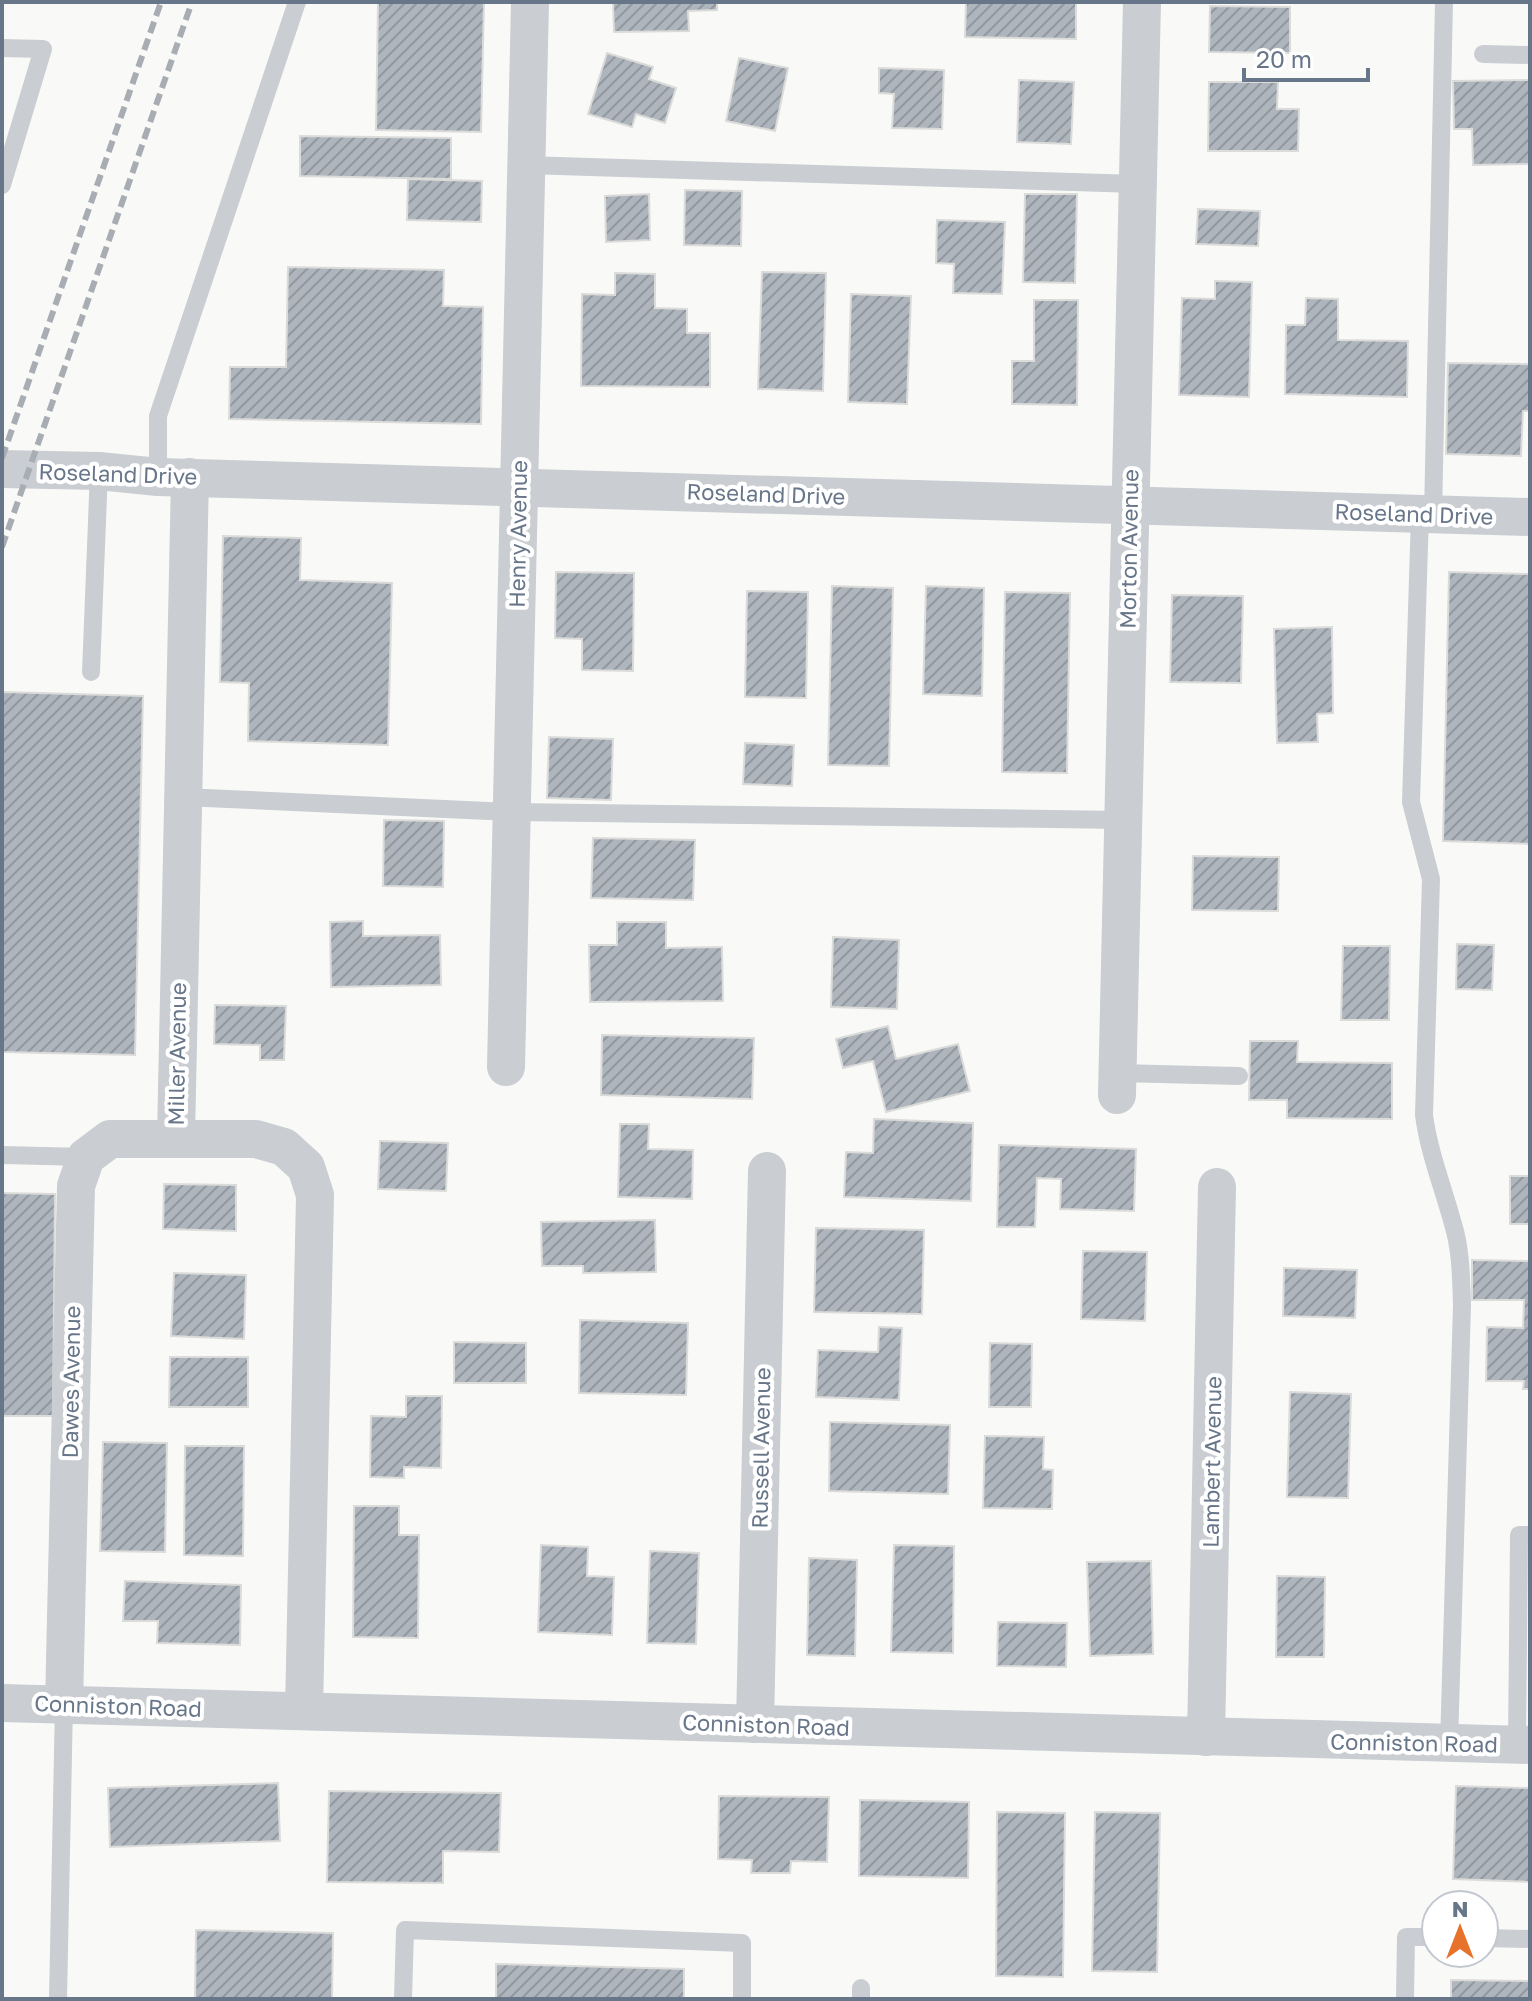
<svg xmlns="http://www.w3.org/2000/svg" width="1532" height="2001" font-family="'Golos Text',sans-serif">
<defs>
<pattern id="building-hatch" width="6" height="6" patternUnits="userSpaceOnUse" patternTransform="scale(2)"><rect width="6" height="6" fill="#aeb5bd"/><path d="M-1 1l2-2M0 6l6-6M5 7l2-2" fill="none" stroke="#91989f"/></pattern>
</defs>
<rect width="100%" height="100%" fill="#f9faf8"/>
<g fill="url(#building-hatch)" stroke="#dbdcda" stroke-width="2">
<polygon points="378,2 484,2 481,132 376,130"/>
<polygon points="613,2 717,2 717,10 688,11 689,31 614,32"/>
<polygon points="966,2 1076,2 1076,39 965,37"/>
<polygon points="1210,6 1290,7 1290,53 1209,52"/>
<polygon points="607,53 653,67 649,79 676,88 665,123 636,114 632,127 588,114"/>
<polygon points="739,58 788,68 775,131 726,121"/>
<polygon points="879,68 944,70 942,129 892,128 894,94 879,93"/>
<polygon points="1019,80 1074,82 1071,144 1017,142"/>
<polygon points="1530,80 1530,164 1473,165 1472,129 1454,129 1453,81"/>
<polygon points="1209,82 1278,82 1277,109 1299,109 1298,151 1208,151"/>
<polygon points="300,136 451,138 451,179 300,176"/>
<polygon points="408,179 482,181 481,222 407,220"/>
<polygon points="685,190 742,191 741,246 684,245"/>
<polygon points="649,194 650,240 606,242 605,196"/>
<polygon points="1025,194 1077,194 1075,283 1023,282"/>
<polygon points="1198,209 1260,211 1258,246 1196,244"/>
<polygon points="937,220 1005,222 1002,294 953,293 954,264 936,263"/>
<polygon points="288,267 444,270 443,306 483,307 481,424 229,419 230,367 286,367"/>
<polygon points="762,272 826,273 823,391 758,389"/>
<polygon points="615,273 655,274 655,308 687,309 687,333 710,333 710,387 581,386 582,294 615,295"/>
<polygon points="1215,281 1252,282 1249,397 1179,395 1182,298 1215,299"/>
<polygon points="851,294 911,296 907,404 848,402"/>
<polygon points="1306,298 1338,299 1338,340 1408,341 1407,397 1285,394 1286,325 1305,325"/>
<polygon points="1034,300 1078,300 1077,405 1012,404 1012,361 1034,361"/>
<polygon points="1448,363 1530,364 1530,411 1523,411 1521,456 1446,454"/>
<polygon points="223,536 301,538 300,580 392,583 388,745 248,741 249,683 220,682"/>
<polygon points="556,572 634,573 633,671 582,670 582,639 555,638"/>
<polygon points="1449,572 1530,574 1530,844 1443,841"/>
<polygon points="832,586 893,588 889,766 828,765"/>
<polygon points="926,586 984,588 982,696 923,694"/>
<polygon points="747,591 808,592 806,698 745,697"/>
<polygon points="1005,592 1070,593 1067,773 1002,772"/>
<polygon points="1172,595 1243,596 1241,683 1170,682"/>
<polygon points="1332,627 1333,713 1317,714 1318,742 1277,743 1274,629"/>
<polygon points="3,692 143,696 135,1055 2,1052"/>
<polygon points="549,737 613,739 611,800 547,798"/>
<polygon points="745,743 794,745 792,786 743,784"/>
<polygon points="384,820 444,821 443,887 383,886"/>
<polygon points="593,838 695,840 693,900 591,898"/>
<polygon points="1193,856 1279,857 1278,911 1192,910"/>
<polygon points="363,921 363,936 440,935 441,985 331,987 330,922"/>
<polygon points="617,922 666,922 666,948 722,947 723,1001 590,1002 589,945 617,945"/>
<polygon points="833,937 899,940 897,1009 831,1007"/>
<polygon points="1457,944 1494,945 1492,990 1456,989"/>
<polygon points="1343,946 1390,946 1389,1020 1341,1020"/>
<polygon points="215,1005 286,1006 284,1060 260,1060 260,1045 214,1044"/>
<polygon points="888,1026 896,1059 958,1044 970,1091 886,1112 873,1061 843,1068 836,1039"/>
<polygon points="602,1035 754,1038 752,1099 601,1095"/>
<polygon points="1250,1041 1298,1041 1297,1062 1392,1063 1392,1119 1287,1118 1287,1100 1249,1100"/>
<polygon points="874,1119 973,1123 971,1201 844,1197 846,1152 873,1153"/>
<polygon points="620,1124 649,1124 648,1149 693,1150 692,1199 618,1197"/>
<polygon points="380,1141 448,1143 446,1191 378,1189"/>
<polygon points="999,1145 1136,1149 1134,1211 1060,1209 1061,1179 1037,1178 1035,1227 997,1227"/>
<rect x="1510" y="1176" width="20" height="48"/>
<polygon points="164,1184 236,1185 236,1231 163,1229"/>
<polygon points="2,1193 55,1194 53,1416 2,1416"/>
<polygon points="655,1220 656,1272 583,1273 583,1266 542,1266 541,1222"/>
<polygon points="816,1228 924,1230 922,1314 814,1312"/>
<polygon points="1083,1251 1147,1252 1145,1321 1081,1319"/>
<polygon points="1472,1260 1530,1261 1530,1389 1523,1389 1524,1381 1486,1381 1487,1327 1523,1328 1524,1300 1472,1300"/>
<polygon points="1284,1268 1357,1270 1355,1318 1283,1316"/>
<polygon points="174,1273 246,1275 244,1339 171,1336"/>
<polygon points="580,1320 688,1323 686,1395 579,1393"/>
<polygon points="879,1327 902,1328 899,1400 816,1397 818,1350 878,1352"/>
<polygon points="454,1342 526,1343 526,1383 454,1383"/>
<polygon points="990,1343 1032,1344 1031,1407 989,1407"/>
<polygon points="170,1357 248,1357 248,1407 169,1407"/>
<polygon points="1290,1392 1351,1394 1348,1498 1287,1497"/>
<polygon points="406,1396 442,1396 441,1468 404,1467 404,1478 370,1477 371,1416 406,1417"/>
<polygon points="830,1422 950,1425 948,1494 829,1491"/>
<polygon points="985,1436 1044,1437 1043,1469 1053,1470 1052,1509 983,1508"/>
<polygon points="103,1442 167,1443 165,1552 100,1551"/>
<polygon points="185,1446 244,1446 243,1556 184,1555"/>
<polygon points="354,1506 399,1506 399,1535 419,1535 418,1638 353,1637"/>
<polygon points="541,1545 588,1547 587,1576 614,1577 612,1635 538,1632"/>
<polygon points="894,1545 954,1546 953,1653 891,1652"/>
<polygon points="650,1551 699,1553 696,1644 647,1643"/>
<polygon points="809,1558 857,1560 855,1656 807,1655"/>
<polygon points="1151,1561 1153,1654 1090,1656 1087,1562"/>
<polygon points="1277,1576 1325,1577 1324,1657 1276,1657"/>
<polygon points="125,1581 241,1585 240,1645 157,1643 158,1621 123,1621"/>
<polygon points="998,1622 1067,1623 1066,1667 997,1666"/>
<polygon points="278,1783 280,1841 110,1847 108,1788"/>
<polygon points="1456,1786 1530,1788 1530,1882 1453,1879"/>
<polygon points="329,1791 501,1793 499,1852 443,1851 443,1883 327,1882"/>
<polygon points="719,1796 829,1797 827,1862 791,1861 790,1873 751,1873 752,1860 718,1859"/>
<polygon points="860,1800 969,1802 968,1878 859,1876"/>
<polygon points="997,1812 1065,1813 1063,1977 996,1976"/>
<polygon points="1095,1812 1160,1813 1157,1972 1092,1971"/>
<polygon points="196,1930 333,1933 332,1999 195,1999"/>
<polygon points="496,1964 684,1969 684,1999 496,1999"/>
<polygon points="1451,1980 1530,1981 1530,1999 1451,1999"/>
</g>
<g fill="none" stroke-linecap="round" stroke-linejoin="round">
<g stroke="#cacdd1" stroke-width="18">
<polyline points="2,48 43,49 2,185"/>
<polyline points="1483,54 1530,55"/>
<polyline points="526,165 1137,184"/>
<polyline points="158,477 158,416 297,2"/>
<path d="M 1420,514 L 1411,802 L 1431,879 L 1424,1115 C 1429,1153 1443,1187 1453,1224 C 1461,1250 1461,1277 1462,1305 L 1449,1744"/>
<polyline points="1433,514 1444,2"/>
<polyline points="91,672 99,471"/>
<polyline points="183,797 512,812 1123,820"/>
<polyline points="1118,1073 1239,1076"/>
<polyline points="2,1155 86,1157"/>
<polyline points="1517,1745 1519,1535 1530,1535"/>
<polyline points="1484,1938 1530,1939"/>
<polyline points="58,1999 64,1705"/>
<polyline points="403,1999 405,1930 742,1943 742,1999"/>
<polyline points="861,1999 861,1988"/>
<polyline points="1405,1999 1406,1937 1436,1937"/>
</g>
<g stroke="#cacdd1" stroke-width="38">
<polyline points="2,469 99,471 158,477 1530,517"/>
<polyline points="506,1067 530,2"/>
<polyline points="1117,1095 1142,2"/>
<polyline points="176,1137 190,477"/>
<polyline points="2,1703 1530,1745"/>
<polyline points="64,1705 76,1186 86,1157 110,1139 256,1139 284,1147 306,1167 315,1195 304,1711"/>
<polyline points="755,1724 767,1171"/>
<polyline points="1206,1737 1217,1187"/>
</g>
<g stroke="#a8adb4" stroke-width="6" stroke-dasharray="12 6" stroke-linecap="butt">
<polyline points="2,458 161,2"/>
<polyline points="2,547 192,2"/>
</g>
</g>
<g text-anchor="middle" stroke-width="8" stroke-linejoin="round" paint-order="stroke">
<g font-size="22" fill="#687689" stroke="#fff">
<text transform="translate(118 474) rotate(2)" y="8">Roseland Drive</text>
<text transform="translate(766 494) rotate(2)" y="8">Roseland Drive</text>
<text transform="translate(1414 514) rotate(2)" y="8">Roseland Drive</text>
<text transform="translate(518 534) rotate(-89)" y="8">Henry Avenue</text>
<text transform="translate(1129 549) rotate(-89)" y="8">Morton Avenue</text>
<text transform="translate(177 1054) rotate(-89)" y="8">Miller Avenue</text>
<text transform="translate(71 1382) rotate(-89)" y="8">Dawes Avenue</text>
<text transform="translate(761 1448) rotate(-89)" y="8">Russell Avenue</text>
<text transform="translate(1212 1462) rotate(-89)" y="8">Lambert Avenue</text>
<text transform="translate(118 1706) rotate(2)" y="8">Conniston Road</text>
<text transform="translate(766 1725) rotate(2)" y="8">Conniston Road</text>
<text transform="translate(1414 1743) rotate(1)" y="8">Conniston Road</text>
</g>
</g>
<rect width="1532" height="2001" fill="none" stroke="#687689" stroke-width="8"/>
<g transform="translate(1460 1929)"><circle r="38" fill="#ffffff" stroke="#c3c8d0" stroke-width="2"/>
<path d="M0-6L14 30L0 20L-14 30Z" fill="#e6722b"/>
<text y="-12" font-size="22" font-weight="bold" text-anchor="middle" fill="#687689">N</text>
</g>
<path d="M1244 68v12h124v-12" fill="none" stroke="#687689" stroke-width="4"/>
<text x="1256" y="68" font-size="24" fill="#687689" stroke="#ffffff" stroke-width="6" paint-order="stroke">20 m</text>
</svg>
